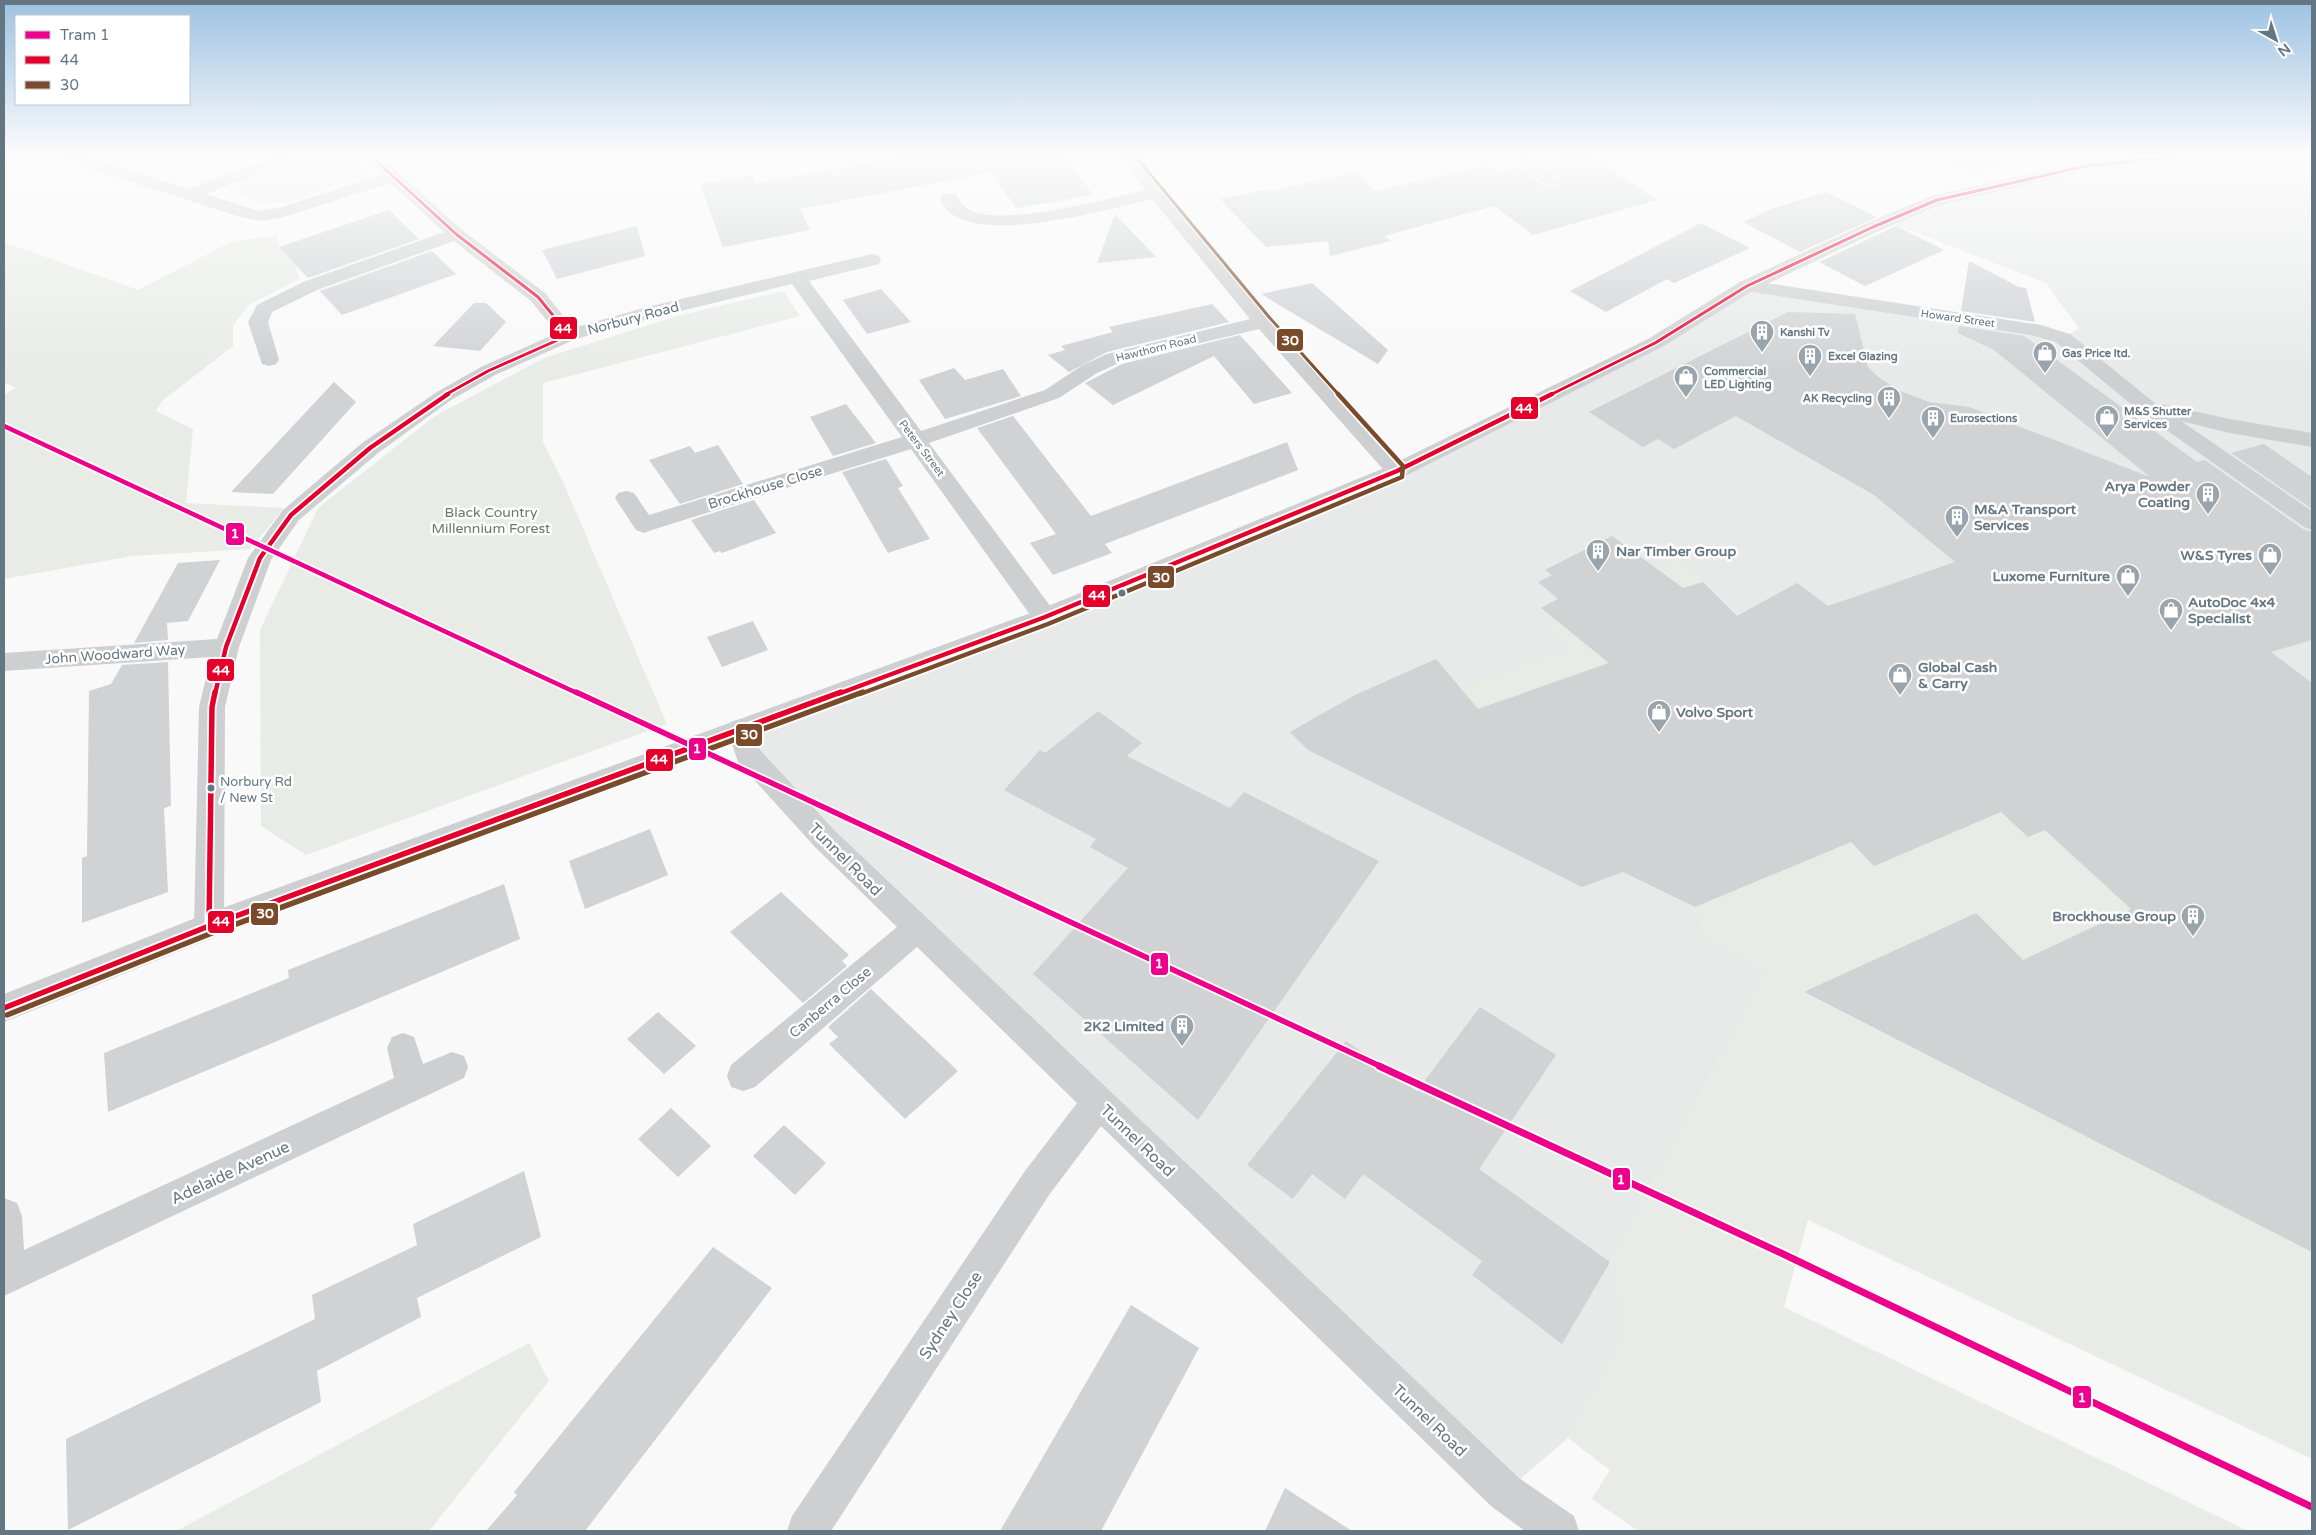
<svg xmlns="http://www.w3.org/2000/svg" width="2316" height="1535" font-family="'Varela Round',sans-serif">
<rect width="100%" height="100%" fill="#f9f9f9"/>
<polygon fill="#e8e9e9" points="2171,157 2312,157 2312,1252 1804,992 1610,1262 1626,1331 1568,1438 1505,1492 825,839 740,729 1397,471 1655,343 1747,286 2063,338 2079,328 2046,283 1886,221 1937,200 2086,166"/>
<g fill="#e8ebe6">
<polygon points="305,157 356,157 373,173 285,203 261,203 227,188"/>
<polygon points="1934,157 1989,157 2007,168 1969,176"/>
<polygon points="277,236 279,247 295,264 299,279 250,304 233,325 233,346 162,401 156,411 193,429 186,503 284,508 250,549 132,556 4,579 4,395 16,388 4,382 4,242 138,290 233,241"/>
<polygon points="783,291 800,316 543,383 543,442 564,484 667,724 306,855 261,826 260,630 318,508 435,416 544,358 677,316"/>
<polygon points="1679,558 1703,582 1572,624 1606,664 1379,744 1407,785 1389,791 1325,759 1383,726 1461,688 1570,648 1549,624"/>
<polygon points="2001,812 2028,837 2069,820 2082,864 2131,909 2023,960 1976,913 1805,993 2312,1252 2312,1459 1808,1220 1784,1307 2248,1531 1638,1531 1592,1499 1610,1470 1568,1438 1626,1331 1610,1262 1765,972 1707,940 1695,907 1851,842 1874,866"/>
<polygon points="529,1343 549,1381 429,1531 176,1531"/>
</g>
<g fill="#d0d2d3">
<polygon points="902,157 1065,157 1093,195 1016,208 991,172 800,209 810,230 723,247 700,184 752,175 755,183"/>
<polygon points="1561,157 1592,157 1657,200 1533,235 1494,206 1384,236 1391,241 1330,256 1328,241 1266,247 1220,199 1264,190 1267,192 1355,172 1376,191 1490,164 1501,172 1521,167 1544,186 1557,187 1561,180 1539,162"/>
<polygon points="1826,192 1877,217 1800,252 1743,222 1774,208"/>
<polygon points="389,210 419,239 308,278 279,247"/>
<polygon points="1115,214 1156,257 1097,263"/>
<polygon points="1701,223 1750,248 1674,283 1667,279 1606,312 1570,291"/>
<polygon points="637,226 645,256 557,279 542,250"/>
<polygon points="1896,226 1944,250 1865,286 1819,262"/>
<polygon points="432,251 456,274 342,315 320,291"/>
<polygon points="1969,261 2019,287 2026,288 2035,322 1961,311"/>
<polygon points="1312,283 1388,350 1378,364 1261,294"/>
<polygon points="881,289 911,322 867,334 843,300"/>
<polygon points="474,303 486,303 506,322 480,351 433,346"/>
<polygon points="1212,304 1229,322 1107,352 1069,372 1048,355 1065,350 1061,346 1113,332 1109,327"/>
<polygon points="1788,312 1855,314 1868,367 1878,377 1900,391 1929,402 1969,407 2150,477 1994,350 1958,333 1959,326 2024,336 2197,462 2205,460 2303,529 2312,532 2312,640 2271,652 2312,683 2312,1252 1804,992 1976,913 2023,960 2131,909 2045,830 2028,837 2001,812 1874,866 1851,842 1695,907 1623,872 1582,887 1308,750 1290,732 1355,695 1436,659 1478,709 1609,663 1541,608 1558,599 1538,582 1552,575 1545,570 1612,536 1683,588 1703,582 1737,616 1797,583 1828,606 1955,562 1874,495 1736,416 1674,449 1658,439 1643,447 1589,412"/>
<polygon points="1240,335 1292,393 1254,404 1214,356 1113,405 1085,383 1122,364"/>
<polygon points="954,368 965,380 1003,369 1021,396 945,419 919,380"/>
<polygon points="334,382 356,402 273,494 231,492"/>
<polygon points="846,404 876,443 833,456 810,417"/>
<polygon points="1013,416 1091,516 1287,442 1298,470 1105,544 1112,553 1053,575 1030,543 1056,534 977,428"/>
<polygon points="2264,444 2312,477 2312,509 2231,453"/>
<polygon points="718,445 743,484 680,504 649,460 690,446 695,453"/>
<polygon points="886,459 903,486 898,488 930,539 888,553 842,472"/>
<polygon points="754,500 776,533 722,553 720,551 714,553 691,520"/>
<polygon points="220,560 188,621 167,623 168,640 134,643 178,563"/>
<polygon points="753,621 768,650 722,667 707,637"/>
<polygon points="168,662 171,806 164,808 168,892 82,923 82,858 87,856 89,691 111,684 122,665"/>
<polygon points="1098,711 1142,743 1127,756 1230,808 1244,792 1379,861 1198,1120 1033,974 1128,868 1090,847 1096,839 1004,790 1040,750 1045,753"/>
<polygon points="650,829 668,875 585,909 569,861"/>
<polygon points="504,884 520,939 108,1112 104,1053 289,978 288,970"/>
<polygon points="781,892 849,955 842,961 847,966 803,1003 730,932"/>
<polygon points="871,989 958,1071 905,1119 829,1044 838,1037 828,1027"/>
<polygon points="1480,1007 1556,1055 1479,1169 1610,1262 1562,1344 1472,1275 1482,1261 1363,1174 1345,1199 1312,1174 1293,1199 1247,1165 1346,1041 1417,1091"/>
<polygon points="658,1012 696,1046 664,1074 627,1039"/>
<polygon points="671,1108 711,1146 678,1177 638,1139"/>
<polygon points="784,1125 826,1163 795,1195 753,1156"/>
<polygon points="524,1171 541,1237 417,1298 421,1317 317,1371 321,1402 68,1530 66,1439 315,1319 312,1295 417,1245 413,1224"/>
<polygon points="713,1247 772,1288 585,1531 486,1531 517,1495 514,1492"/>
<polygon points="1131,1305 1199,1348 1101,1531 1000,1531"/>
<polygon points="1285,1488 1352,1531 1265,1531"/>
</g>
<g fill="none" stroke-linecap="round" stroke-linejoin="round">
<g fill="#cecfd0" fill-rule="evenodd">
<path d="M 64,157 L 88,157 L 189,189 L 272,157 L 294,157 L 292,161 L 206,194 L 260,211 L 281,207 L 382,175 L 364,157 L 381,157 L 462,230 L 545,293 L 573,328 L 647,307 L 872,254 L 879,256 L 881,260 L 879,264 L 809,281 L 921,431 L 1045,390 L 1083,365 L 1107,354 L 1250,319 L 1152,199 C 1108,209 983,245 948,211 C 944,208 942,202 940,198 L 943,194 L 955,194 C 961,202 964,208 974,212 C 1011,225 1106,199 1145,190 L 1119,157 L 1135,157 L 1270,318 L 1408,471 L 1405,476 L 1397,478 L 1389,476 L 1259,329 L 1121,362 L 1097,373 L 1059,398 L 929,443 L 1054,611 L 1057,617 L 1054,623 L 1045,626 L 1036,623 L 911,449 L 652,530 L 644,533 L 636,530 L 615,498 L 618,493 L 626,491 L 634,493 L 649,515 L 902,437 L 792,284 L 652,318 L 576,339 L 495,375 L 451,400 L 378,453 L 299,520 L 271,560 L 239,647 L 225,707 L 224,926 L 220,935 L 209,939 L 198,935 L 194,926 L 199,707 L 211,657 L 4,671 L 4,653 L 217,639 L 248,558 L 283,510 L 362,443 L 437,392 L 481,367 L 557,333 L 531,301 L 454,241 L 317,290 L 272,312 L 268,322 L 279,360 L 276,364 L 269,366 L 262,364 L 248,322 L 257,305 L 303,282 L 444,232 L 390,183 L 284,217 L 260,221 L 237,216 L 66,161 Z"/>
<polygon points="1512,157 1530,157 1560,181 1557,185 1545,185"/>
<polygon points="1747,280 2041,325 2070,334 2157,405 2161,404 2230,419 2312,433 2312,447 2230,433 2181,421 2312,511 2312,530 2304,527 2138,410 2056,342 2031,335 1740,290 1738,286 1740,282"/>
<polygon points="740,719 749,722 760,750 835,831 1519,1478 1574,1516 1579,1531 1525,1531 1491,1506 1101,1126 1049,1195 831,1531 787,1531 792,1516 1025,1171 1077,1103 917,947 755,1087 743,1091 731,1087 727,1076 731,1065 897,927 815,847 738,762 727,729 731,722"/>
<polygon points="403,1033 414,1037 423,1064 452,1052 464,1056 468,1067 464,1078 4,1296 4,1198 17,1203 22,1216 24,1250 394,1078 387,1048 392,1037"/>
</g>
<polygon fill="#cecfd0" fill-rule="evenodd" points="2128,157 2179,157 2177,161 2171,162 2086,171 1943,204 1879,231 1754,290 1662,347 1405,476 1054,623 220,935 4,1022 4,994 198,917 1036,611 1389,466 1648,339 1740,282 1867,223 1931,196 2086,161"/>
<defs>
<g id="bus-1-far2">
<polyline points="372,157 456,234 538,297 569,335 488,371 445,395"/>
<polyline points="1550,395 1655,343 1747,286 1873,227 1937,200 2086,166 2171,157"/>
</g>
<g id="bus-1-far1">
<polyline points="215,694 226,647 260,558 291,515 370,448 448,394"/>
<polyline points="838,694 1045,617 1397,471 1552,394"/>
</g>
<g id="bus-1">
<polyline points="209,926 212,707 215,692"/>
<polyline points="4,1008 209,926 841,692"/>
</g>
<polyline id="bus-2-far2" points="1136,157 1269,317 1339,395"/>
<polyline id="bus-2-far1" points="860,694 1048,624 1402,477 1403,466 1338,394"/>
<polyline id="bus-2" points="7,1015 212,933 863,692"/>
</defs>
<use href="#bus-1-far2" stroke="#fff" stroke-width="5.5"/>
<use href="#bus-1-far1" stroke="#fff" stroke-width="8"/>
<use href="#bus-1" stroke="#fff" stroke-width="9"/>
<use href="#bus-2-far2" stroke="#fff" stroke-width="5.5"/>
<use href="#bus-2-far1" stroke="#fff" stroke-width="8"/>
<use href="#bus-2" stroke="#fff" stroke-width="9"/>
<use href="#bus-1-far2" stroke="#e4002b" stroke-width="3"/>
<use href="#bus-1-far1" stroke="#e4002b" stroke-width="4.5"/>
<use href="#bus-1" stroke="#e4002b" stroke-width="5.5"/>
<use href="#bus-2-far2" stroke="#7a4b2a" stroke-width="3"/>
<use href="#bus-2-far1" stroke="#7a4b2a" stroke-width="4.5"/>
<use href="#bus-2" stroke="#7a4b2a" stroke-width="5.5"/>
<defs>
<polyline id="tram-1-far2" points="4,426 579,694"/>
<polyline id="tram-1-far1" points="576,692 1382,1067"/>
<polyline id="tram-1" points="1379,1066 1781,1253 2312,1507"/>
</defs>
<use href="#tram-1-far2" stroke="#fff" stroke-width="8"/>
<use href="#tram-1-far1" stroke="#fff" stroke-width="9"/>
<use href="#tram-1" stroke="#fff" stroke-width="11"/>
<use href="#tram-1-far2" stroke="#ec008c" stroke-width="4.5"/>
<use href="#tram-1-far1" stroke="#ec008c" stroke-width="5.5"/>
<use href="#tram-1" stroke="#ec008c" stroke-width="7"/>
</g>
<linearGradient id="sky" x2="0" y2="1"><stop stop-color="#9dc2e2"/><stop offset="0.42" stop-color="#fcfcfc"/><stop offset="1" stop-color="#fcfcfc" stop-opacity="0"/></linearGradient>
<rect width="2316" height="371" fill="url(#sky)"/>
<defs>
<symbol id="building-pin" viewBox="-11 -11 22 30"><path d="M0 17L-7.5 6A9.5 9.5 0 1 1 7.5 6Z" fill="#99a4ac" stroke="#fff"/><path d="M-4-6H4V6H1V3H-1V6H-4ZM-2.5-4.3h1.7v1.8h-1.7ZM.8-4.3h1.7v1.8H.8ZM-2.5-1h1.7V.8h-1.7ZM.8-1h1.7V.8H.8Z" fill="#fff"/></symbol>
<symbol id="shop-pin" viewBox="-11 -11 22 30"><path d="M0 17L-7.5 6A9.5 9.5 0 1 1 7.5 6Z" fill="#99a4ac" stroke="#fff"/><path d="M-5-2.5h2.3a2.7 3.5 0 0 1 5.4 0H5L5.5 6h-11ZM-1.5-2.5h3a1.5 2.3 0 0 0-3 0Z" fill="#fff"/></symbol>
</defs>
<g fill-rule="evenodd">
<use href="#building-pin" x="1748" y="318" width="28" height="38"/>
<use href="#shop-pin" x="2031" y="339" width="28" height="38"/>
<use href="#building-pin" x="1796" y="342" width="28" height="38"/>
<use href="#shop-pin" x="1672" y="363" width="28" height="38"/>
<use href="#building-pin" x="1875" y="384" width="28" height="38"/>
<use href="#shop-pin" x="2093" y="403" width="28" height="38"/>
<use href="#building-pin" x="1919" y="404" width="28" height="38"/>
<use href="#building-pin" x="2194" y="480" width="28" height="38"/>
<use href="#building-pin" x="1943" y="503" width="28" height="38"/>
<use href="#building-pin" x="1584" y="537" width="28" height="38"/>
<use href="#shop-pin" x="2256" y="541" width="28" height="38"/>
<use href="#shop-pin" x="2114" y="562" width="28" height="38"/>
<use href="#shop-pin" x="2157" y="596" width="28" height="38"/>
<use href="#shop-pin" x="1886" y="661" width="28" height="38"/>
<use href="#shop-pin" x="1645" y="698" width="28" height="38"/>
<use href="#building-pin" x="2179" y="902" width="28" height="38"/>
<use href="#building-pin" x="1168" y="1012" width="28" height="38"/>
</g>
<g fill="#657683" stroke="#fff" stroke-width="2">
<circle cx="1122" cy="593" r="4.5"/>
<circle cx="211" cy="788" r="4.5"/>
</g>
<g text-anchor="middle" stroke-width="5" stroke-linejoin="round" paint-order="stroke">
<g font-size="11" fill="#657683" stroke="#fff">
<text transform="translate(1958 318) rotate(8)" y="4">Howard Street</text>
<text transform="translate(1156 348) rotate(-14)" y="4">Hawthorn Road</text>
<text transform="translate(922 448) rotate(53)" y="4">Peters Street</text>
</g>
<g font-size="11" font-weight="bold" fill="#657683" stroke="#fff" text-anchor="start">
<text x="1780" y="336">Kanshi Tv</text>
<text x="2062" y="357">Gas Price ltd.</text>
<text x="1828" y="360">Excel Glazing</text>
<text x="1704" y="375">Commercial<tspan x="1704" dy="13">LED Lighting</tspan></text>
<text x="1872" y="402" text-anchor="end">AK Recycling</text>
<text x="2124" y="415">M&amp;S Shutter<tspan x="2124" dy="13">Services</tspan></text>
<text x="1950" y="422">Eurosections</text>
</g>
<g font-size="13" fill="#657683" stroke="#fff" text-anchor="start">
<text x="220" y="786">Norbury Rd<tspan x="220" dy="16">/ New St</tspan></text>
</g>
<g font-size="14" fill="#657683" stroke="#fff">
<text transform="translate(633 318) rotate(-15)" y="5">Norbury Road</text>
<text transform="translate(765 487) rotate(-17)" y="5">Brockhouse Close</text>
<text transform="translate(115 654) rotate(-4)" y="5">John Woodward Way</text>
<text transform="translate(830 1002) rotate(-40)" y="5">Canberra Close</text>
</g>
<g font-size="14" font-weight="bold" fill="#657683" stroke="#fff" text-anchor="end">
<text x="2190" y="491">Arya Powder<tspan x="2190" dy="16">Coating</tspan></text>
<text x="1974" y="514" text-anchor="start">M&amp;A Transport<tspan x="1974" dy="16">Services</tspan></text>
<text x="1616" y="556" text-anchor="start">Nar Timber Group</text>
<text x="2252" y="560">W&amp;S Tyres</text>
<text x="2110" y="581">Luxome Furniture</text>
<text x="2188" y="607" text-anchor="start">AutoDoc 4x4<tspan x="2188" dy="16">Specialist</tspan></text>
<text x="1918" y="672" text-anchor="start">Global Cash<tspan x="1918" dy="16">&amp; Carry</tspan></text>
<text x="1676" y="717" text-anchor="start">Volvo Sport</text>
<text x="2176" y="921">Brockhouse Group</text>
<text x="1164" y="1031">2K2 Limited</text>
</g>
<g font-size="14" fill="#687a64" stroke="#fff">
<text x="491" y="517">Black Country<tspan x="491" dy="16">Millennium Forest</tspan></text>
</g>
<g font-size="16" fill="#657683" stroke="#fff">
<text transform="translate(846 859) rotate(45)" y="6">Tunnel Road</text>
<text transform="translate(1138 1140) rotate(44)" y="6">Tunnel Road</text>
<text transform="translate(230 1172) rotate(-25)" y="6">Adelaide Avenue</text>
<text transform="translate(950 1315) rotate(-57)" y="6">Sydney Close</text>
<text transform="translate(1430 1420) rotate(44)" y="6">Tunnel Road</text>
</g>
</g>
<g stroke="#fff" stroke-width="2">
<rect x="549" y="316" width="29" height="24" rx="5" fill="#e4002b"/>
<rect x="1276" y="328" width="28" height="24" rx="5" fill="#7a4b2a"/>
<rect x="1510" y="396" width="29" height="24" rx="5" fill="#e4002b"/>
<rect x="225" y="522" width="20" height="24" rx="5" fill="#ec008c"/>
<rect x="1147" y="565" width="28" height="24" rx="5" fill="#7a4b2a"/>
<rect x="1082" y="584" width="29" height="24" rx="5" fill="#e4002b"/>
<rect x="206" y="658" width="29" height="24" rx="5" fill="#e4002b"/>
<rect x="735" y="723" width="28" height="24" rx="5" fill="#7a4b2a"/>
<rect x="688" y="737" width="19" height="24" rx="5" fill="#ec008c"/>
<rect x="645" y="748" width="29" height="24" rx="5" fill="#e4002b"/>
<rect x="250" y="902" width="29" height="24" rx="5" fill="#7a4b2a"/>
<rect x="207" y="910" width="28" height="24" rx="5" fill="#e4002b"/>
<rect x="1150" y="952" width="19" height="24" rx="5" fill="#ec008c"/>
<rect x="1612" y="1167" width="19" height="24" rx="5" fill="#ec008c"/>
<rect x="2072" y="1385" width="20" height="24" rx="5" fill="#ec008c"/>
</g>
<g font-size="14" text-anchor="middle" font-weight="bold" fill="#fff">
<text x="563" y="333">44</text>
<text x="1290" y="345">30</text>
<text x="1524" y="413">44</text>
<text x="235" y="538">1</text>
<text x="1161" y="582">30</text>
<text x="1097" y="600">44</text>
<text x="221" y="675">44</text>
<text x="749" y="739">30</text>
<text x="697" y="753">1</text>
<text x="659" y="764">44</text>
<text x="265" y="918">30</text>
<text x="221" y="926">44</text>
<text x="1159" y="968">1</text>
<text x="1621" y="1184">1</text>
<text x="2082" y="1402">1</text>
</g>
<rect width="2316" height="1535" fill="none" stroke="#657683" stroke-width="10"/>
<rect x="15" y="15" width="175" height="90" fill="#ffffff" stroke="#c1c8cd"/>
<rect x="25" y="31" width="25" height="8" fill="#ec008c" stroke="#c1c8cd"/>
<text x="60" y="40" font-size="15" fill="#657683">Tram 1</text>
<rect x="25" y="56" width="25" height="8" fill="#e4002b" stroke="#c1c8cd"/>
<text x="60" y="65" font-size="15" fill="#657683">44</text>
<rect x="25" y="81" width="25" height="8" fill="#7a4b2a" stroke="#c1c8cd"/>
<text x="60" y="90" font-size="15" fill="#657683">30</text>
<g transform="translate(2276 40) rotate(141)" stroke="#ffffff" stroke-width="4" paint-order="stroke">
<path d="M0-4L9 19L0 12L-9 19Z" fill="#657683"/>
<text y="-8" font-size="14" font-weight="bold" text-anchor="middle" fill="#657683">N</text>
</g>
</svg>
